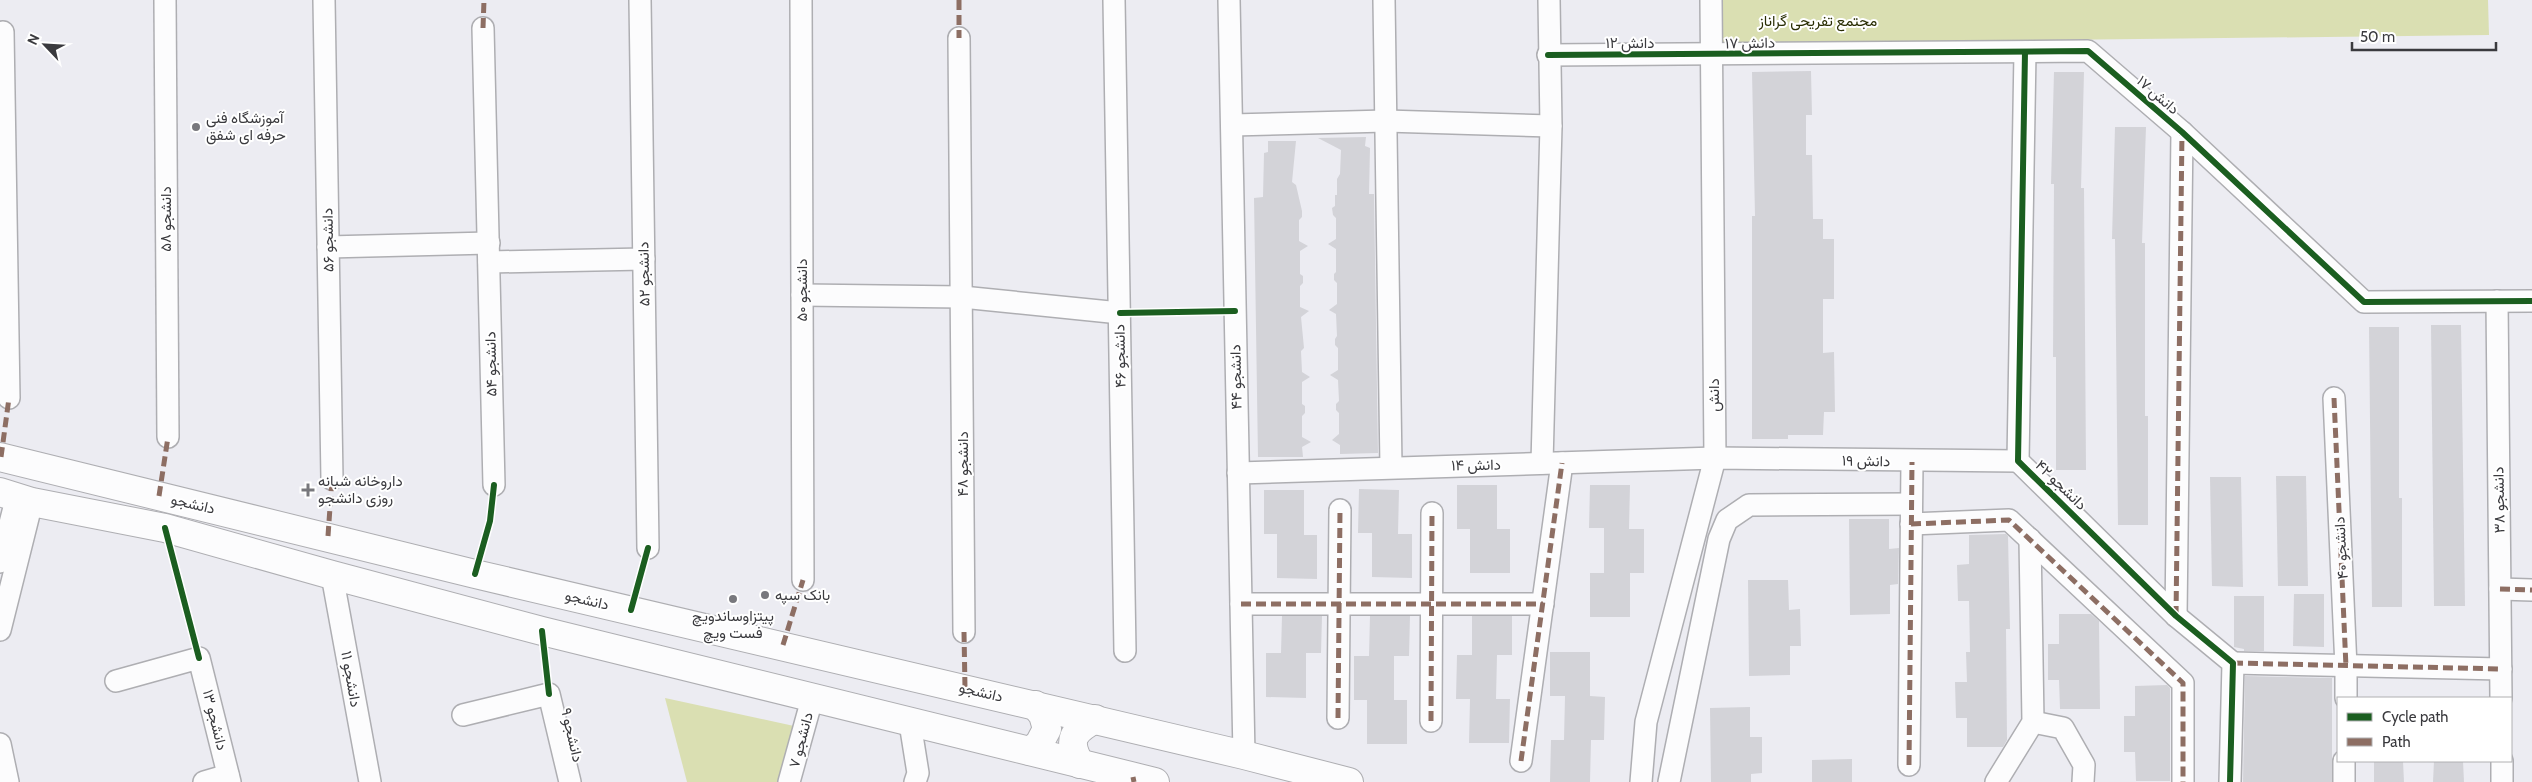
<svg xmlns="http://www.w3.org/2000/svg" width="2532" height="782" font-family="Cabin,Vazirmatn,sans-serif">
<rect width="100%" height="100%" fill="#ececf2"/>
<g fill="#dadfb2">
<polygon points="1722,0 2488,0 2489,35 1722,44"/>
<polygon points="665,698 794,726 780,782 687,782"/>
</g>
<g fill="#d3d3d8">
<polygon points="1811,71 1812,115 1806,115 1806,155 1812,155 1813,219 1823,219 1823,239 1834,239 1834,299 1823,299 1823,353 1834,352 1835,412 1824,412 1823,435 1788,435 1788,439 1752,439 1752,216 1755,216 1752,72"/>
<polygon points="2054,72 2084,72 2081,188 2084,188 2086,470 2056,470 2056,357 2053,357 2054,184 2051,184"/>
<polygon points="2115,127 2146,127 2142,243 2145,243 2145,416 2148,416 2148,525 2118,525 2115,239 2112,239"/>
<polygon points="1366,137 1365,146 1370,148 1369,194 1374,194 1378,453 1340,454 1340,445 1332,440 1339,434 1339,413 1336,410 1336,404 1339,401 1338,380 1330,375 1338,370 1338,348 1335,345 1335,339 1337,336 1336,314 1329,310 1337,304 1337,283 1334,280 1334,274 1336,272 1336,249 1328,244 1336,239 1336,218 1333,215 1332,208 1335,206 1335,195 1337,195 1337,179 1340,174 1341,150 1318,138"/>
<polygon points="1268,141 1296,141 1292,182 1296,185 1302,211 1302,217 1299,220 1299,241 1308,246 1300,251 1300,274 1303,276 1303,283 1300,286 1300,307 1309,311 1301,317 1304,348 1301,351 1302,372 1310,377 1302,382 1302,404 1305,406 1305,413 1302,416 1302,437 1311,442 1302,447 1303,457 1258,457 1254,198 1263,197 1264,153 1268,152"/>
<polygon points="2431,325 2461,325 2465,606 2434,606"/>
<polygon points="2369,327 2399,327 2399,498 2402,498 2402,607 2372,607"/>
<polygon points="2276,476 2306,476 2308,586 2278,586"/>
<polygon points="2210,477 2241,477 2243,587 2212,586"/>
<polygon points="1457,485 1497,485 1497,529 1510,529 1510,573 1470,573 1470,529 1457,529"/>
<polygon points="1590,485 1630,485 1629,529 1644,529 1644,573 1630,573 1630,617 1590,617 1590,573 1604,573 1604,528 1589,528"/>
<polygon points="1359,489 1399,490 1398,534 1412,534 1412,578 1372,577 1372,533 1358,533"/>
<polygon points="1264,490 1304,490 1304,535 1317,535 1317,579 1277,578 1277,534 1264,534"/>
<polygon points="1849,519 1889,519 1889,549 1899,548 1898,584 1890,585 1890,614 1850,615"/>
<polygon points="2006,534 2008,536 2010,629 2006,629 2007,740 2003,747 1967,747 1967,718 1956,718 1955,682 1967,682 1966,652 1970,652 1969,601 1958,601 1957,565 1969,564 1969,535"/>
<polygon points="1748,580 1788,580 1789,610 1800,609 1801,646 1790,646 1790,675 1749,676"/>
<polygon points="2294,594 2324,594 2324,647 2293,646"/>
<polygon points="2234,596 2264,596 2264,651 2244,651 2244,649 2234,647"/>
<polygon points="2059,614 2091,614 2099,621 2100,709 2060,709 2059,680 2048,680 2048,644 2059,644"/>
<polygon points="1282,616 1322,616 1321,653 1306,653 1306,698 1266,697 1266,653 1281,653"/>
<polygon points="1370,616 1410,616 1409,656 1394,656 1394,700 1407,700 1407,744 1367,744 1367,700 1354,700 1354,656 1369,656"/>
<polygon points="1472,616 1512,616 1512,655 1497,655 1496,699 1510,699 1509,743 1469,743 1470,699 1456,699 1457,655 1472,655"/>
<polygon points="1550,652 1590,652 1590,696 1605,697 1604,740 1591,740 1590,782 1550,782 1551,740 1564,740 1565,696 1550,696"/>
<polygon points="2245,676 2332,678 2332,782 2243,782"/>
<polygon points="2167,685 2170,688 2170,781 2136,781 2135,752 2124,752 2124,716 2135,716 2135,686"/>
<polygon points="1750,707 1750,737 1762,737 1762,773 1751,774 1751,782 1711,782 1710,708"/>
<polygon points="1852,759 1852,782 1812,782 1812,760"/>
<polygon points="2374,761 2403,761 2404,782 2374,782"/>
<polygon points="2434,761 2463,761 2464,782 2433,782"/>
</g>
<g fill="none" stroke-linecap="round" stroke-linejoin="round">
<defs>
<g id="minor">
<polyline points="165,0 168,437"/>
<polyline points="324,0 332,479"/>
<polyline points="640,0 648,548"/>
<polyline points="801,0 803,580"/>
<polyline points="1114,0 1125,651"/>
<polyline points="1229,0 1244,755"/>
<polyline points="1384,0 1391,467"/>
<polyline points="483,28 494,485"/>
<polyline points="3,32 9,398"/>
<polyline points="959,38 964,632"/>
<polyline points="2025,52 2018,461 2176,616 2233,663 2230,782"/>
<polyline points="1548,55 2088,51 2182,132 2364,302 2532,301"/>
<polyline points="1232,125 1386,121 1551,126"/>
<polyline points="328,247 489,243"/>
<polyline points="489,262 644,259"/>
<polyline points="802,295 962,297 1120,313"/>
<polyline points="2497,301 2501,698"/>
<polyline points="2334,398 2346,667 2346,698"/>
<polyline points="1542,463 1551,126 1549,0"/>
<polyline points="1238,473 1715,458 2018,461"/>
<polyline points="1911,524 2009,520 2183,683 2183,782"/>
<polyline points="0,562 17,496"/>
<polyline points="332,575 370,782"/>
<polyline points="2500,589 2532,590"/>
<polyline points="1241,604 1543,604"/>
<polyline points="2176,616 2182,132"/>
<polyline points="0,630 32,502"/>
<polyline points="2233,663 2501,669"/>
<polyline points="116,681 199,658 230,782"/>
<polyline points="463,715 549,694 570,782"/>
<polyline points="1338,718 1340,510"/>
<polyline points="1431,721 1432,513"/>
<polyline points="2033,722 2063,728 2084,765 2083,782"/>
<polyline points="910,723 918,773 915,782"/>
<polyline points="0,744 8,782"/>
<polyline points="1521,761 1562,463"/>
<polyline points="2502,761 2502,782"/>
<polyline points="1909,765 1912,462"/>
<polyline points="204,782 228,775"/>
<polyline points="789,782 812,699"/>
<polyline points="1641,782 1646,722 1715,458 1711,0"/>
<polyline points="1669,782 1719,539 1727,520 1749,505 1911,504"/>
<polyline points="1996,782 2033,722 2030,539"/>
<polyline points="2344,782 2344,761"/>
</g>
<g id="major">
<polyline points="0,457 475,574 1244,755 1349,782"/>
<polyline points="0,492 32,502 165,528 332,575 542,631 1155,782"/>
<polyline points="1030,751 1039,744 1047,729 1043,715 1035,705"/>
<path d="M 1080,764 C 1067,740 1072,732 1095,719"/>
</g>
</defs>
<use href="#minor" stroke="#aeaeb2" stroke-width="24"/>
<use href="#major" stroke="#aeaeb2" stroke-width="30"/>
<use href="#minor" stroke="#fcfcfd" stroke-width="21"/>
<use href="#major" stroke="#fcfcfd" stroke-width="28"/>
<g stroke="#8d6e63" stroke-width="5" stroke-dasharray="10 5" stroke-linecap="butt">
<polyline points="959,0 959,38"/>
<polyline points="483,28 484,0"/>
<polyline points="2334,398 2346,667"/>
<polyline points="1,457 9,398"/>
<polyline points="159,496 168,437"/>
<polyline points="1911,524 2009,520 2183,683 2183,782"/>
<polyline points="328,536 332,479"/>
<polyline points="2500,589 2532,590"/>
<polyline points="1241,604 1543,604"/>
<polyline points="2176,616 2182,132"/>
<polyline points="964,632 965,688"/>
<polyline points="783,645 803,580"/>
<polyline points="2233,663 2501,669"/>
<polyline points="1338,718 1340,510"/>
<polyline points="1431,721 1432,513"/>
<polyline points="1521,761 1562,463"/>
<polyline points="1909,765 1912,462"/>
<polyline points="1133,777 1134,782"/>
</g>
<defs>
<g id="cycleway">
<polyline points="2025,52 2018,461 2176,616 2233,663 2230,782"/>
<polyline points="1548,55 2088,51 2182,132 2364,302 2532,301"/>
<polyline points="1120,313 1235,311"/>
<polyline points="165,528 199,658"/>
<polyline points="475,574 490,521 494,485"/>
<polyline points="631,610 648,548"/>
<polyline points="542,631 549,694"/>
</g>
</defs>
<use href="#cycleway" stroke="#fff" stroke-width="9"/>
<use href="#cycleway" stroke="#1b5e20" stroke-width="6"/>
</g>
<g fill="#78787d" stroke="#fff" stroke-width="2">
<circle cx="196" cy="127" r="5"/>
<path d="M305.5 482.5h5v5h5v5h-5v5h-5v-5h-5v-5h5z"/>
<circle cx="765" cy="595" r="5"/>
<circle cx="733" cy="599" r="5"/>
</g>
<g text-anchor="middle" stroke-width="4" stroke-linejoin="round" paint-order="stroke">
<g font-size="15" fill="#292d03" stroke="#fff">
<text x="1818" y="26">مجتمع تفریحی گراناز</text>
</g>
<g font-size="15" fill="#3a3a3e" stroke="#fff">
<text x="1630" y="48">دانش ۱۲</text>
<text transform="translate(1750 43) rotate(-1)" y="5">دانش ۱۷</text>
<text transform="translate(2158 95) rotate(41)" y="5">دانش ۱۷</text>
<text transform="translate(166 219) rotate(-90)" y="5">دانشجو ۵۸</text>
<text transform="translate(328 240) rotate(-91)" y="5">دانشجو ۵۶</text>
<text transform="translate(644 274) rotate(-91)" y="5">دانشجو ۵۲</text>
<text transform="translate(802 290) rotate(-90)" y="5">دانشجو ۵۰</text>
<text transform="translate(1120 356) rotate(-91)" y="5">دانشجو ۴۶</text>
<text transform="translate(491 364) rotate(-91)" y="5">دانشجو ۵۴</text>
<text transform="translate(1236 377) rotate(-91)" y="5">دانشجو ۴۴</text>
<text transform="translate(1714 395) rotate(-90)" y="5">دانش</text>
<text transform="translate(1866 461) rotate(1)" y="5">دانش ۱۹</text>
<text transform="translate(963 464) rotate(-90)" y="5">دانشجو ۴۸</text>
<text transform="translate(1476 465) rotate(-1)" y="5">دانش ۱۴</text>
<text transform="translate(2061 485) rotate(44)" y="5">دانشجو ۴۲</text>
<text transform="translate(2499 500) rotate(-91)" y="5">دانشجو ۳۸</text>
<text transform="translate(193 504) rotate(13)" y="5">دانشجو</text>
<text transform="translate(2341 548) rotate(-93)" y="5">دانشجو ۴۰</text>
<text transform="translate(587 600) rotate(13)" y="5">دانشجو</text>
<text transform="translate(351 679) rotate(80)" y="5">دانشجو ۱۱</text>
<text transform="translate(981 692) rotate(13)" y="5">دانشجو</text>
<text transform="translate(215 720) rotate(76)" y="5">دانشجو ۱۳</text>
<text transform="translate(572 735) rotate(77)" y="5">دانشجو ۹</text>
<text transform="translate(801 740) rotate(-75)" y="5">دانشجو ۷</text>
</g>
<g font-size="15" fill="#3a3a3e" stroke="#fff" text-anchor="start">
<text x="206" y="123">آموزشگاه فنی<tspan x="206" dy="17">حرفه ای شفق</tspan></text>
<text x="318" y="486">داروخانه شبانه<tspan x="318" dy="17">روزی دانشجو</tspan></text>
<text x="775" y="600">بانک سپه</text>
<text x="733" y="621" text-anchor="middle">پیتزاوساندویچ<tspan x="733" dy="17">فست ویچ</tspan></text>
</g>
</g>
<rect x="2337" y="697" width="175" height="65" fill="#ffffff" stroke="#b0b0b2"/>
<rect x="2347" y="713" width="25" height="8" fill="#1b5e20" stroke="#b0b0b2"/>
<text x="2382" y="722" font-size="15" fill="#3a3a3e">Cycle path</text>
<rect x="2347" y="738" width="25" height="8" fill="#8d6e63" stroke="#b0b0b2"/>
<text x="2382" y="747" font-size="15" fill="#3a3a3e">Path</text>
<g transform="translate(45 45) rotate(295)" stroke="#ffffff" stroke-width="4" paint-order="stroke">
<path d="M0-4L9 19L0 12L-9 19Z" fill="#3a3a3e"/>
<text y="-8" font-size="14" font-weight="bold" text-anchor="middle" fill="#3a3a3e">N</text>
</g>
<path d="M2352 42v8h144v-8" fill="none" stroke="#3a3a3e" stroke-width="2.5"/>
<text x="2360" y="42" font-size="15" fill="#3a3a3e" stroke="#ffffff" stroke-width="4" paint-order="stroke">50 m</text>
</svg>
